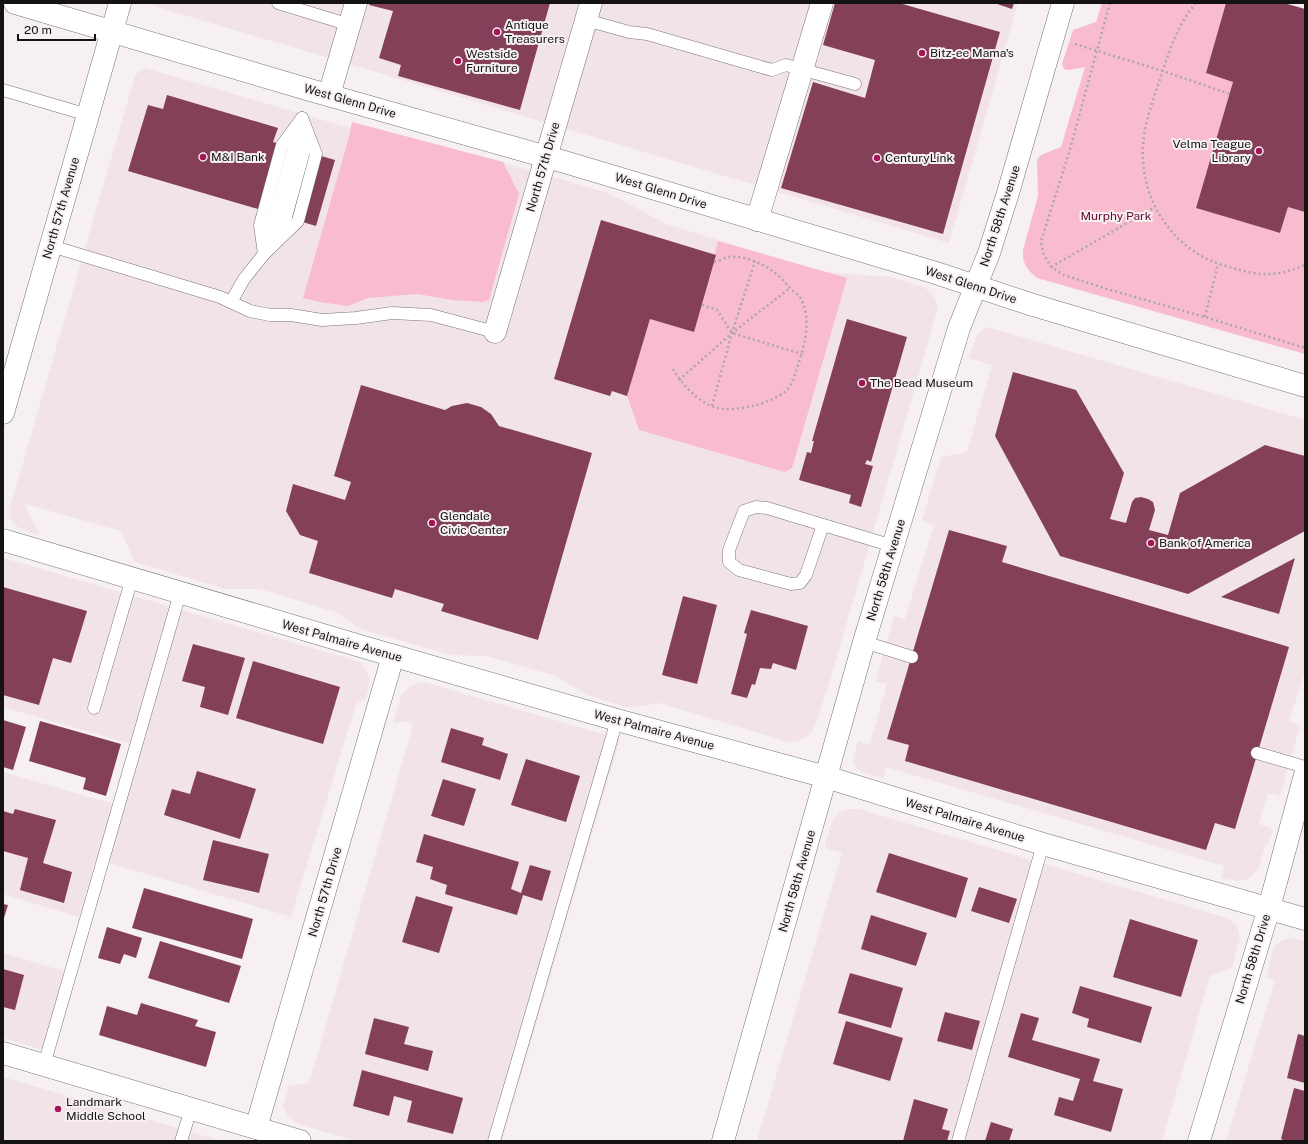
<svg xmlns="http://www.w3.org/2000/svg" width="1308" height="1144" font-family="'Public Sans',sans-serif">
<rect width="100%" height="100%" fill="#f6f0f2"/>
<g fill="#f2e3e7">
<polygon points="144,3 1018,3 949,243"/>
<polygon points="145,68 438,154 477,155 608,193 666,224 823,272 890,277 924,287 934,296 938,307 925,353 832,674 816,724 810,734 799,741 789,742 659,703 630,708 587,695 556,676 486,656 451,655 361,629 335,612 260,589 225,589 135,562 121,531 25,504 39,535 19,528 13,523 10,518 9,511 27,449 135,76 140,70"/>
<polygon points="987,327 1305,420 1305,672 1289,721 1300,725 1280,796 1268,793 1259,824 1271,828 1273,831 1268,844 1265,845 1259,867 1253,875 1245,880 1237,881 1221,878 1224,866 886,767 883,778 862,772 856,768 853,761 858,741 870,744 887,684 876,681 894,616 905,619 934,525 922,521 941,457 967,452 992,365 969,358 976,337 981,331"/>
<polygon points="3,558 360,662 366,670 370,681 366,698 356,704 291,917 96,859 79,917 3,894 3,772 113,804 131,744 3,707"/>
<polygon points="424,682 620,739 502,1141 355,1141 298,1124 288,1116 283,1107 289,1086 309,1083 413,726 411,721 393,723 402,694 412,685"/>
<polygon points="849,809 859,809 1227,918 1237,926 1240,938 1232,968 1210,976 1162,1141 757,1141 842,853 826,848 825,845 832,821 840,812"/>
<polygon points="1293,938 1305,941 1305,1141 1226,1141 1275,980 1266,978 1274,947 1281,941"/>
<polygon points="3,953 64,971 43,1050 3,1038"/>
<polygon points="3,1077 222,1141 3,1141"/>
</g>
<g fill="#f9bbce">
<path d="M 1102,3 L 1226,3 L 1206,73 L 1233,82 L 1196,208 L 1280,233 L 1288,207 L 1305,212 L 1305,354 L 1037,278 C 1027,270 1022,263 1023,250 L 1038,196 L 1037,160 L 1041,155 L 1061,147 L 1085,67 L 1069,70 L 1064,69 L 1062,64 L 1073,30 L 1096,22 Z"/>
<polygon points="352,122 503,162 519,194 489,300 483,302 453,300 417,294 368,298 348,306 320,302 303,298 349,137"/>
<polygon points="718,241 847,278 792,468 785,472 639,430 627,396 650,319 694,332"/>
</g>
<g fill="#854059">
<polygon points="370,3 550,3 520,110 398,76 401,65 379,58 393,11 369,5"/>
<polygon points="835,3 899,3 1000,32 943,234 781,188 813,82 865,98 875,60 823,45"/>
<polygon points="994,3 1014,3 1012,9"/>
<polygon points="1226,3 1284,3 1305,9 1305,212 1288,207 1280,233 1196,208 1233,82 1206,73"/>
<polygon points="167,95 278,128 273,142 335,160 316,226 128,171 148,105 163,109"/>
<polygon points="601,220 716,255 694,332 650,319 627,396 612,391 610,396 554,379"/>
<polygon points="847,319 907,337 871,462 867,460 865,464 873,466 861,507 849,503 851,495 799,480 807,452 811,453 814,441 812,441"/>
<polygon points="1013,372 1076,390 1124,473 1110,519 1126,523 1132,502 1135,498 1141,497 1148,499 1153,502 1155,510 1149,530 1168,535 1180,493 1265,445 1305,456 1305,531 1188,594 1060,556 995,436"/>
<polygon points="361,385 445,410 452,406 467,403 481,407 491,414 499,426 592,453 538,640 441,611 444,604 395,589 392,598 309,573 318,541 300,535 286,511 293,484 345,500 351,482 334,476"/>
<polygon points="949,530 1007,546 1002,562 1289,647 1235,829 1215,823 1206,850 905,761 909,745 887,739"/>
<polygon points="1295,558 1279,614 1221,597"/>
<polygon points="3,587 87,611 71,663 53,658 39,705 3,695"/>
<polygon points="683,596 717,605 697,684 662,675"/>
<polygon points="751,610 808,626 796,670 773,663 771,669 760,668 755,685 752,684 747,698 731,694 747,634 744,633"/>
<polygon points="193,644 245,658 228,715 200,707 205,687 182,681"/>
<polygon points="253,661 340,687 323,744 236,718"/>
<polygon points="3,720 26,727 13,770 3,767"/>
<polygon points="40,721 121,744 106,796 83,789 86,778 29,761"/>
<polygon points="451,728 484,738 482,745 508,754 500,780 441,762"/>
<polygon points="526,759 580,776 566,822 511,805"/>
<polygon points="197,771 256,789 240,839 164,815 172,789 190,794"/>
<polygon points="443,779 476,789 464,826 431,816"/>
<polygon points="15,809 56,820 43,863 72,872 64,903 20,890 28,858 3,851 3,811 13,814"/>
<polygon points="424,834 519,862 511,889 521,893 530,865 551,871 542,901 523,895 517,915 445,894 447,885 430,879 433,867 416,862"/>
<polygon points="213,840 269,854 259,893 203,880"/>
<polygon points="889,853 968,878 956,918 876,892"/>
<polygon points="979,887 1017,899 1009,923 971,911"/>
<polygon points="144,888 253,919 242,959 132,928"/>
<polygon points="416,896 453,907 439,953 402,942"/>
<polygon points="3,904 8,905 3,921"/>
<polygon points="871,915 927,933 916,966 861,949"/>
<polygon points="1130,919 1198,940 1181,997 1113,977"/>
<polygon points="107,927 142,938 136,958 124,954 120,964 98,958"/>
<polygon points="160,941 241,966 229,1003 148,978"/>
<polygon points="3,969 24,975 15,1010 3,1007"/>
<polygon points="850,973 903,988 891,1028 838,1013"/>
<polygon points="1080,986 1152,1007 1141,1043 1087,1027 1089,1019 1072,1013"/>
<polygon points="141,1003 198,1020 195,1026 216,1032 206,1067 99,1035 107,1006 137,1015"/>
<polygon points="945,1012 980,1021 972,1050 937,1041"/>
<polygon points="1021,1013 1039,1018 1032,1040 1100,1059 1093,1081 1123,1089 1111,1132 1054,1115 1059,1097 1073,1101 1080,1079 1008,1057"/>
<polygon points="374,1018 409,1027 404,1044 433,1051 428,1071 365,1054"/>
<polygon points="846,1021 903,1038 890,1081 833,1064"/>
<polygon points="1298,1034 1305,1036 1305,1083 1287,1078"/>
<polygon points="362,1070 463,1098 453,1134 407,1122 412,1101 394,1096 389,1116 353,1106"/>
<polygon points="1294,1088 1305,1091 1305,1141 1286,1141 1281,1139"/>
<polygon points="914,1099 948,1109 942,1129 950,1131 947,1141 903,1141"/>
<polygon points="991,1122 1013,1129 1009,1141 985,1141"/>
</g>
<g fill="none" stroke-linecap="round" stroke-linejoin="round">
<defs>
<g id="lane">
<polyline points="278,3 350,25"/>
<polyline points="586,20 629,32 647,34 772,70 786,65 855,84"/>
<polyline points="3,90 88,115"/>
<polyline points="268,239 299,128"/>
<polyline points="273,239 286,217 304,151 303,131"/>
<polyline points="51,246 220,297 250,311 270,315 291,315 322,320 356,318 392,313 431,315 495,332"/>
<polyline points="264,254 260,225 282,145 302,118"/>
<polyline points="231,302 244,279 264,254 298,221 316,154 302,118"/>
<polyline points="823,525 806,575 800,583 791,584 739,570 729,562 729,550 744,511 756,507 767,508 893,546"/>
<polyline points="864,642 912,657"/>
<polyline points="94,708 132,578"/>
<polyline points="1257,753 1305,767"/>
<polyline points="44,1065 180,593"/>
<polyline points="181,1141 191,1109"/>
<polyline points="494,1141 617,720"/>
<polyline points="958,1141 1043,844"/>
</g>
<g id="street">
<polyline points="15,3 310,90 568,163 936,273 1033,305 1305,386"/>
<polyline points="329,95 356,3"/>
<polyline points="757,220 822,3"/>
<polyline points="495,332 591,3"/>
<polyline points="3,413 120,3"/>
<polyline points="3,540 360,646 617,720 826,777 1043,844 1305,919"/>
<polyline points="256,1128 393,656"/>
<polyline points="723,1141 864,642 893,546 959,328 989,253 1008,193 1063,3"/>
<polyline points="1199,1141 1269,908 1305,775"/>
</g>
<polyline id="secondary" points="3,1053 300,1141"/>
</defs>
<use href="#lane" stroke="#797375" stroke-width="13"/>
<use href="#street" stroke="#797375" stroke-width="23"/>
<use href="#secondary" stroke="#797375" stroke-width="23"/>
<g stroke="#aba7a8" stroke-width="2.5" stroke-dasharray="2 3" stroke-linecap="butt">
<polyline points="1110,3 1069,153 1041,241 1043,253 1051,267 1064,275 1107,289 1205,317 1305,348"/>
<path d="M 1196,3 C 1177,25 1169,52 1160,79 C 1152,104 1141,131 1143,159 C 1145,208 1178,253 1226,266 C 1258,276 1273,278 1305,265"/>
<polyline points="1075,44 1163,71 1230,94"/>
<polyline points="1051,267 1155,207"/>
<polyline points="702,305 717,310 732,333 802,354"/>
<polyline points="1205,317 1218,264"/>
<path d="M 673,369 C 683,386 703,408 724,409 C 734,410 747,407 757,405 C 766,402 780,397 787,390 C 793,383 795,374 798,365 C 805,344 812,318 800,297 C 798,294 794,292 791,289 C 786,284 782,278 776,274 C 765,264 744,255 729,257 C 724,258 719,261 714,262"/>
<polyline points="679,380 732,333 790,288"/>
<polyline points="712,406 732,333 755,261"/>
</g>
<use href="#lane" stroke="#fff" stroke-width="12"/>
<use href="#street" stroke="#fff" stroke-width="22"/>
<use href="#secondary" stroke="#fff" stroke-width="22"/>
</g>
<g fill="#a31459" stroke="#f6f0f2" stroke-width="1.5">
<circle cx="497" cy="32" r="4"/>
<circle cx="922" cy="53" r="4"/>
<circle cx="458" cy="61" r="4"/>
<circle cx="1259" cy="151" r="4"/>
<circle cx="203" cy="157" r="4"/>
<circle cx="877" cy="158" r="4"/>
<circle cx="862" cy="383" r="4"/>
<circle cx="432" cy="523" r="4"/>
<circle cx="1151" cy="543" r="4"/>
<circle cx="58" cy="1109" r="4"/>
</g>
<g text-anchor="middle" stroke-width="4" stroke-linejoin="round" paint-order="stroke">
<g font-size="12" fill="#141212" stroke="#f6f0f2" text-anchor="start">
<text x="505" y="29">Antique<tspan x="505" dy="14">Treasurers</tspan></text>
<text x="930" y="57">Bitz-ee Mama's</text>
<text x="466" y="58">Westside<tspan x="466" dy="14">Furniture</tspan></text>
<text x="1251" y="148" text-anchor="end">Velma Teague<tspan x="1251" dy="14">Library</tspan></text>
<text x="211" y="161">M&amp;I Bank</text>
<text x="885" y="162">CenturyLink</text>
<text x="870" y="387">The Bead Museum</text>
<text x="440" y="520">Glendale<tspan x="440" dy="14">Civic Center</tspan></text>
<text x="1159" y="547">Bank of America</text>
<text x="66" y="1106">Landmark<tspan x="66" dy="14">Middle School</tspan></text>
</g>
<g font-size="12" fill="#141212" stroke="#f6f0f2">
<text transform="translate(350 101) rotate(16)" y="4">West Glenn Drive</text>
<text transform="translate(543 167) rotate(-74)" y="4">North 57th Drive</text>
<text transform="translate(661 191) rotate(17)" y="4">West Glenn Drive</text>
<text transform="translate(61 208) rotate(-74)" y="4">North 57th Avenue</text>
<text transform="translate(1000 216) rotate(-72)" y="4">North 58th Avenue</text>
<text transform="translate(971 285) rotate(18)" y="4">West Glenn Drive</text>
<text transform="translate(886 570) rotate(-73)" y="4">North 58th Avenue</text>
<text transform="translate(342 641) rotate(16)" y="4">West Palmaire Avenue</text>
<text transform="translate(654 730) rotate(15)" y="4">West Palmaire Avenue</text>
<text transform="translate(965 820) rotate(17)" y="4">West Palmaire Avenue</text>
<text transform="translate(797 881) rotate(-74)" y="4">North 58th Avenue</text>
<text transform="translate(325 892) rotate(-74)" y="4">North 57th Drive</text>
<text transform="translate(1253 959) rotate(-73)" y="4">North 58th Drive</text>
</g>
<g font-size="12" fill="#680b37" stroke="#f6f0f2">
<text x="1116" y="220">Murphy Park</text>
</g>
</g>
<rect width="1308" height="1144" fill="none" stroke="#141212" stroke-width="8"/>
<path d="M18 34v6h77v-6" fill="none" stroke="#141212" stroke-width="2"/>
<text x="24" y="34" font-size="12" fill="#141212" stroke="#f6f0f2" stroke-width="3" paint-order="stroke">20 m</text>
</svg>
